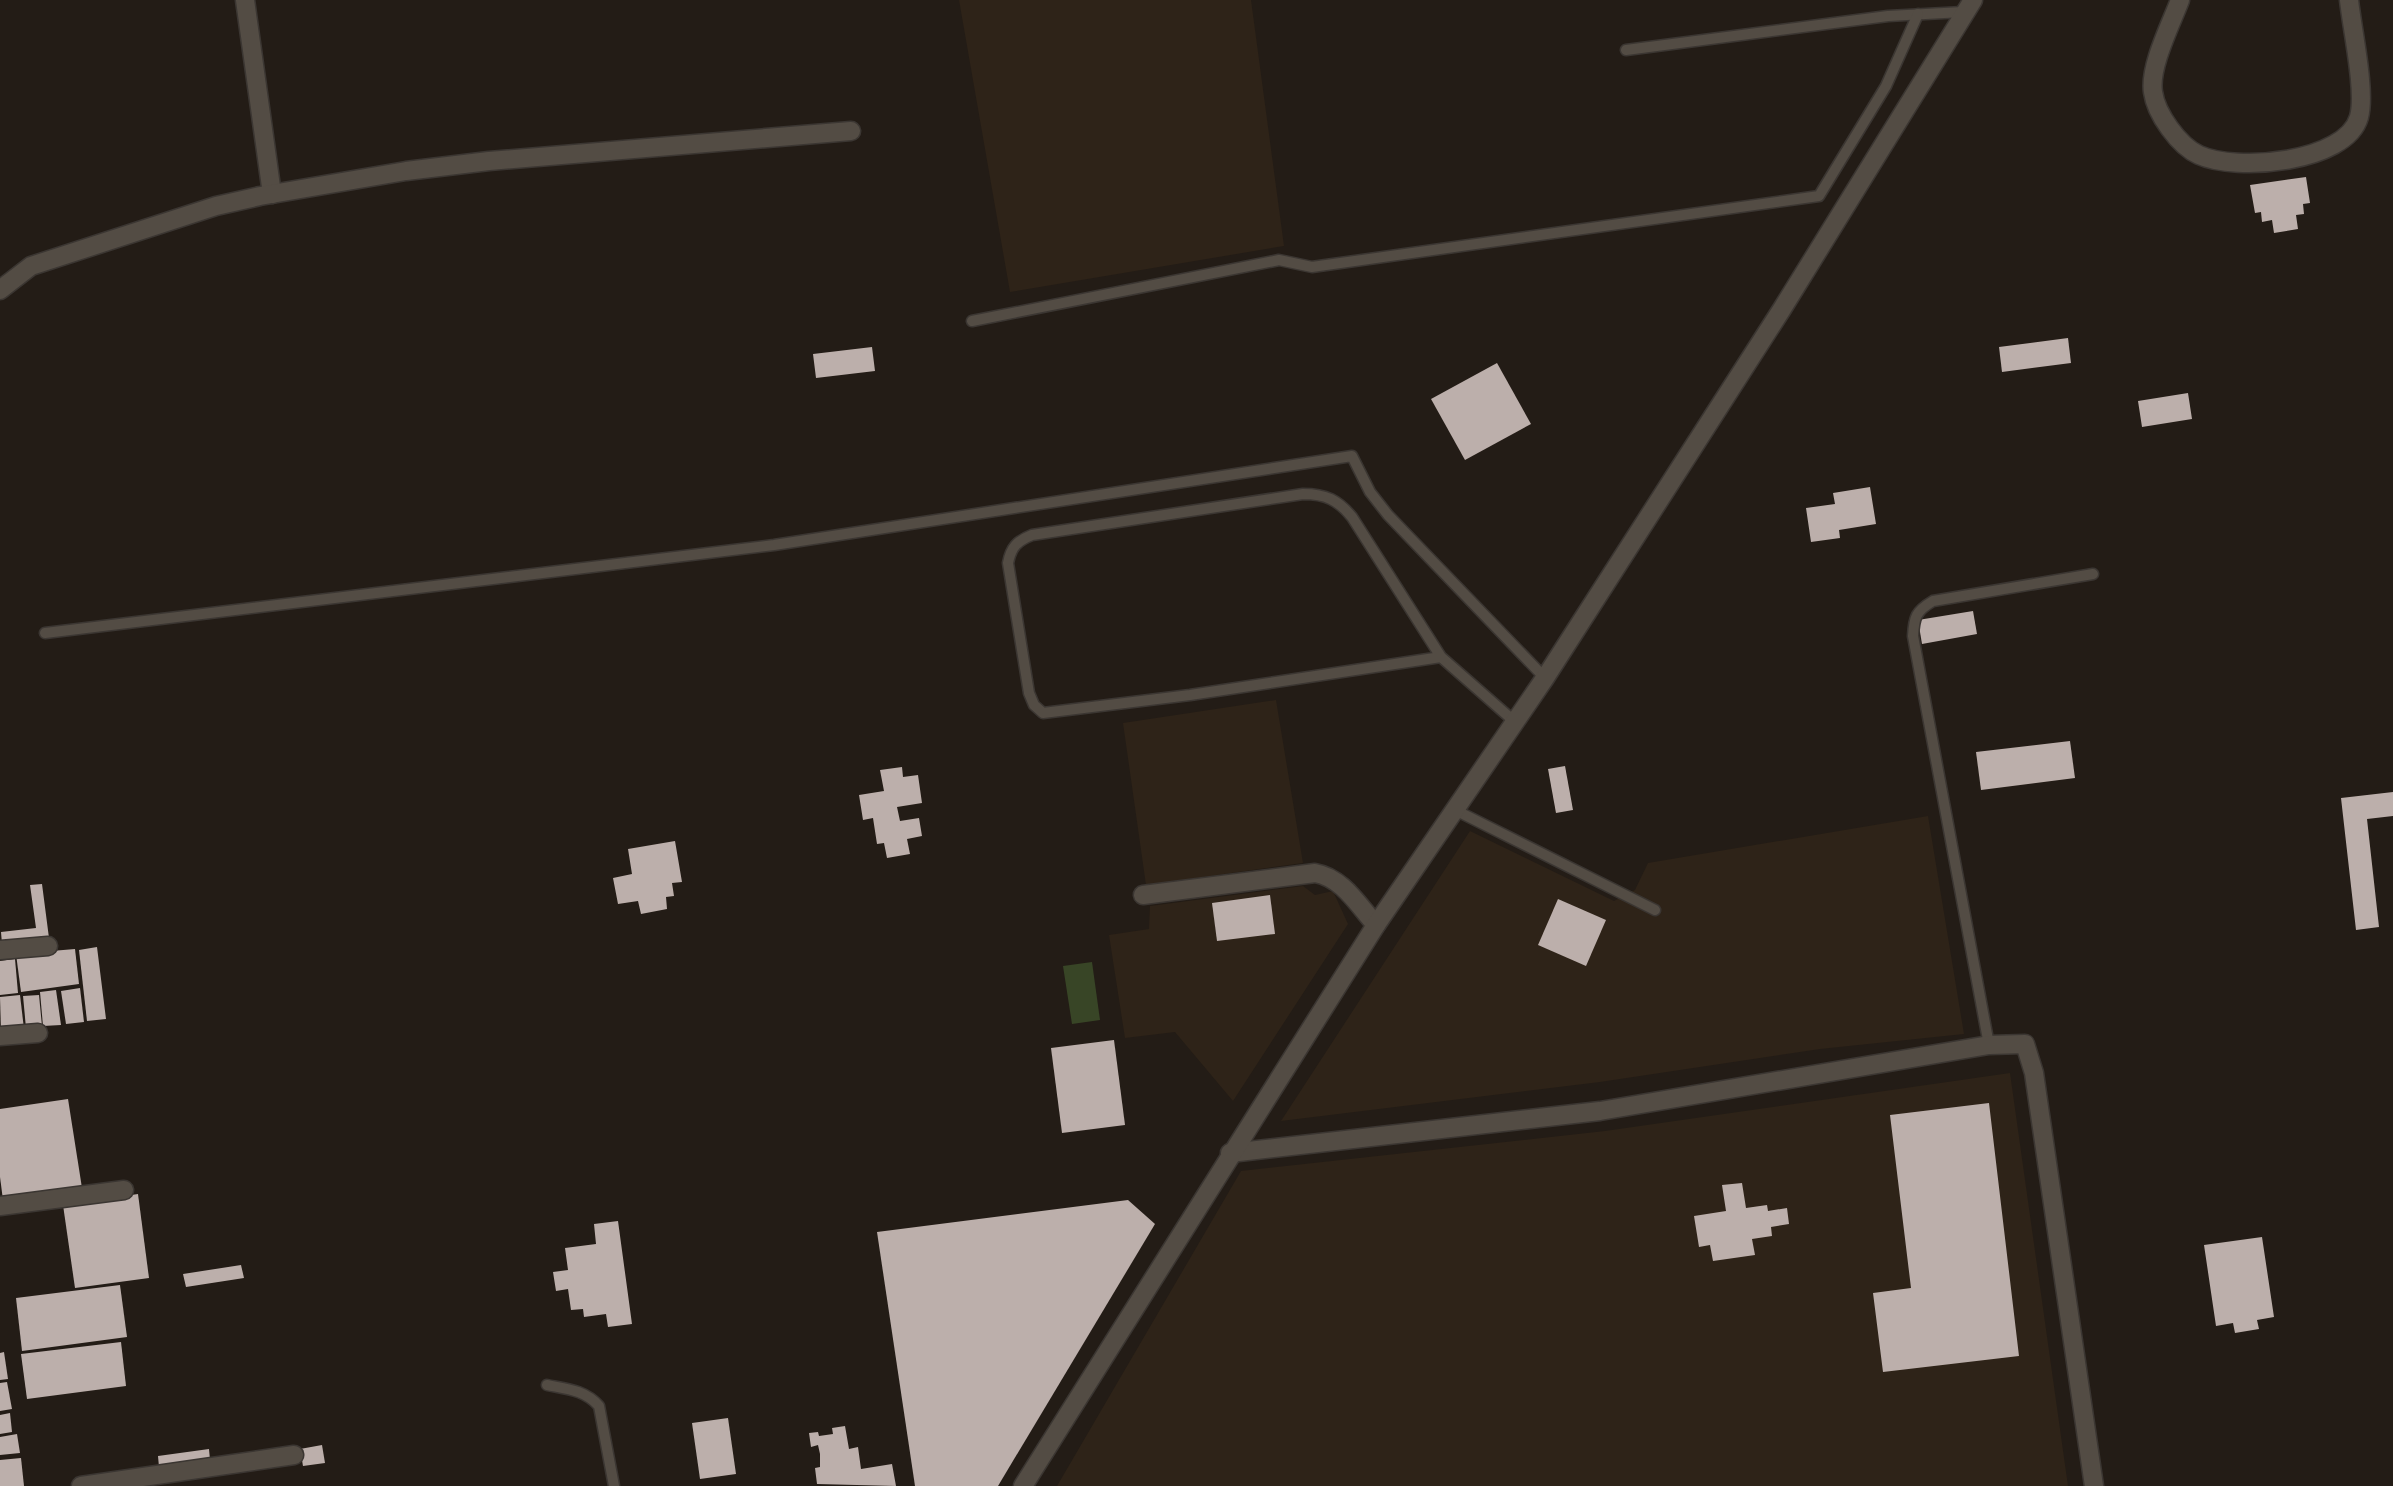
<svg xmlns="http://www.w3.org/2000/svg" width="2393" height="1486" font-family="Roboto,sans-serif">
<rect width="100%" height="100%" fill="#231c16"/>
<g fill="#2e2318">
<polygon points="959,0 1251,0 1284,246 1010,292"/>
<polygon points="1276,700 1303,863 1146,885 1123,723"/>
<polygon points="1928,816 1964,1034 1820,1049 1600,1082 1281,1121 1470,831 1614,901 1635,890 1648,863"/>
<polygon points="1303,886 1315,895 1333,891 1348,924 1233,1101 1175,1032 1125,1038 1109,935 1149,929 1150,906"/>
<polygon points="2010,1073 2068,1486 1057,1486 1241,1171 1605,1131"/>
</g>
<polygon fill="#384526" points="1092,962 1100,1020 1072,1024 1063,966"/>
<g fill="#bcafab">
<polygon points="2306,177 2310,203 2303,204 2304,214 2296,215 2298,229 2274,233 2272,220 2262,222 2261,212 2255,213 2250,185"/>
<polygon points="2068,338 2071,363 2002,372 1999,347"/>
<polygon points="872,347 875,371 816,378 813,354"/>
<polygon points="1497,363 1531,424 1465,460 1431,399"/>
<polygon points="2188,393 2192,419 2142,427 2138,401"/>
<polygon points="1870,487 1876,524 1839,530 1840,538 1811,542 1806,508 1835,504 1833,493"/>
<polygon points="1973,611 1977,634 1922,644 1918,620"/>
<polygon points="2070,741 2075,778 1981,790 1976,752"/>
<polygon points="1565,766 1573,810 1556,813 1548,769"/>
<polygon points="902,767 903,777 918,775 922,803 897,807 900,821 919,818 922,836 907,839 910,854 887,858 884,843 877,844 873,818 863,820 859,795 884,791 880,770"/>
<polygon points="2393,792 2393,816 2367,819 2379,927 2356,930 2341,798"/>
<polygon points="675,841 682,882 672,883 674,896 666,897 667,909 641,914 638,901 618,904 613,878 632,874 628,849"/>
<polygon points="42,884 49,938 2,944 1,932 36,928 30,885"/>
<polygon points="1270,895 1275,934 1217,941 1212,903"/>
<polygon points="1558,899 1606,920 1586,966 1538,945"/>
<polygon points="97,947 106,1019 87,1021 79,950"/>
<polygon points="75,949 79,984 21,992 16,954"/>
<polygon points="15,959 18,993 0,995 0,961"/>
<polygon points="80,988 84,1022 66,1024 61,991"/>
<polygon points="56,990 61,1025 43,1026 40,992"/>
<polygon points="20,995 24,1029 1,1032 0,997"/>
<polygon points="39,995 42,1026 26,1028 23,996"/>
<polygon points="1114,1040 1125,1125 1062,1133 1051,1048"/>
<polygon points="68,1099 82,1188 3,1200 0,1177 0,1109"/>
<polygon points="1989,1103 2019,1356 1883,1372 1873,1293 1911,1288 1890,1115"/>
<polygon points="1742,1183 1746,1208 1767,1205 1768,1211 1787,1208 1789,1224 1771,1227 1772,1236 1752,1239 1755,1255 1713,1261 1710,1245 1699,1247 1694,1216 1726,1211 1722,1185"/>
<polygon points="138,1194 149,1278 75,1288 63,1205"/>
<polygon points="1128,1200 1155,1224 998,1486 915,1486 877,1232"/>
<polygon points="618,1221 632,1324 608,1327 606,1314 584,1317 583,1309 571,1310 568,1289 556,1291 553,1272 568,1270 565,1248 596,1244 594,1224"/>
<polygon points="2262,1237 2274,1317 2257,1320 2259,1329 2235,1333 2233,1323 2216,1326 2204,1245"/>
<polygon points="241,1265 244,1278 186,1287 183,1274"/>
<polygon points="120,1285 127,1337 22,1351 16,1298"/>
<polygon points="121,1342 126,1386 27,1399 21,1354"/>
<polygon points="4,1352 8,1379 0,1380 0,1353"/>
<polygon points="7,1382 12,1409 0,1411 0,1383"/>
<polygon points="10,1413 12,1432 0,1434 0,1415"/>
<polygon points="728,1418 736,1474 700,1479 692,1423"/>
<polygon points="845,1426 849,1449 858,1447 861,1469 892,1464 896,1486 817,1484 815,1468 820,1467 820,1454 818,1445 811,1447 809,1433 818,1432 819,1436 833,1434 832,1428"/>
<polygon points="17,1434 20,1453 0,1455 0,1437"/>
<polygon points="322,1445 325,1463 303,1466 300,1449"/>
<polygon points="209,1449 210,1460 159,1467 158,1456"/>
<polygon points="21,1458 24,1486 0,1486 0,1460"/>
</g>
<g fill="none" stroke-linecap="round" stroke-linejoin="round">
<defs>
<g id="service">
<polyline points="1626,50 1888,16 1963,12"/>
<polyline points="972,321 1279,260 1312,267 1326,265 1819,196 1886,86 1918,14"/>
<polyline points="45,633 774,545 1352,456 1370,492 1388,515 1545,678"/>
<path d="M 1441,657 L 1190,695 L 1043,713 L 1034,705 L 1029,693 L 1008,563 C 1011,547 1017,541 1032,535 L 1303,494 C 1326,494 1338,500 1352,517 L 1441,657 L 1515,722"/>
<polyline points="1455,810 1655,910"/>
<path d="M 1989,1045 L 1913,636 C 1914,617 1916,611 1933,601 L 2093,574"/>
<path d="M 547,1385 C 567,1389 585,1390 599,1406 L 614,1486"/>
</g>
<g id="minor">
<polyline points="245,0 272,194"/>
<path d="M 2180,0 C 2171,24 2149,67 2153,92 C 2156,114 2179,146 2199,155 C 2236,172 2346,163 2359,117 C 2366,91 2352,29 2349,0"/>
<polyline points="0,290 31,266 216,206 260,196 406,171 489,161 851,131"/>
<path d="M 1143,895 L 1315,873 C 1343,878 1358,905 1376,925"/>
<polyline points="0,950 48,946"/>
<polyline points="0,1036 38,1033"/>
<polyline points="1230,1153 1600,1111 1989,1045 2025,1044 2034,1073 2094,1486"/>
<polyline points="0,1206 124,1190"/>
<polyline points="81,1486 294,1455"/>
</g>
<polyline id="secondary" points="1023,1486 1376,925 1545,678 1782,309 1973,0"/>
</defs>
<use href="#service" stroke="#3b3632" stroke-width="13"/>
<use href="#minor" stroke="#3b3632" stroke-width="21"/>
<use href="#secondary" stroke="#3b3632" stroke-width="21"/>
<use href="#service" stroke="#534c44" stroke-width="10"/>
<use href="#minor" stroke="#534c44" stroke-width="18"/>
<use href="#secondary" stroke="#534c44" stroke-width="18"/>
</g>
</svg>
